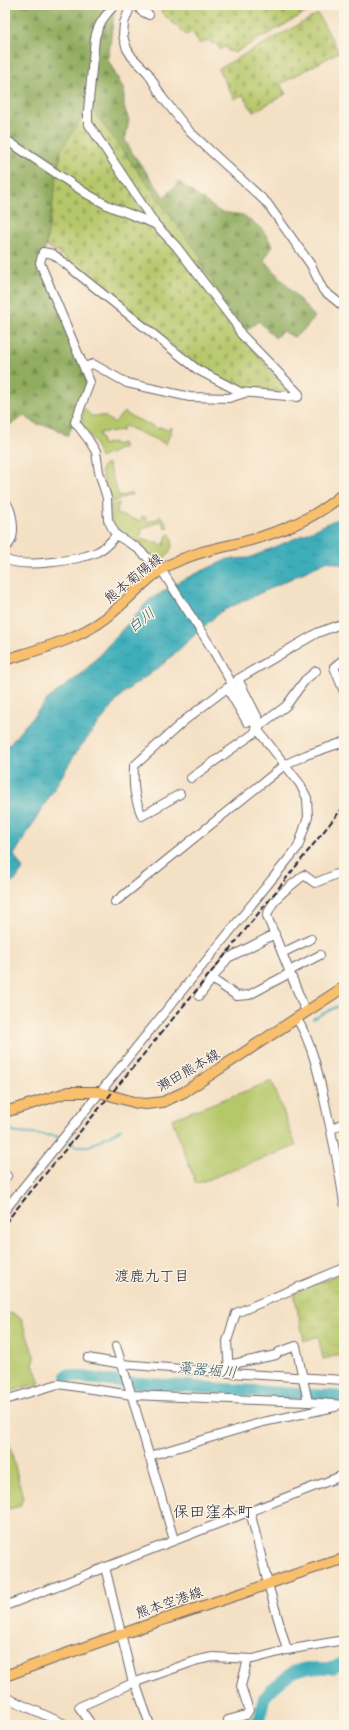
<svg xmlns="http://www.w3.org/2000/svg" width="349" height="1730" font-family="Caveat,'Klee One',sans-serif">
<defs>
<pattern id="forest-firs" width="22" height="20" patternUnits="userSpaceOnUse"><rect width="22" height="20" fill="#90ac5e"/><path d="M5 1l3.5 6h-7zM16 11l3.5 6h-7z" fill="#758c4f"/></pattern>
<pattern id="cemetery-stones" width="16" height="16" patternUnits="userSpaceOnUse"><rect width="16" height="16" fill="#b6c76a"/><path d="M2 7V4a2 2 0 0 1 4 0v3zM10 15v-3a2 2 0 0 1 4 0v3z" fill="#9cab5d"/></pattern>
<pattern id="park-crowns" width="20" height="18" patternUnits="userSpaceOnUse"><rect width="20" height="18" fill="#b6c76a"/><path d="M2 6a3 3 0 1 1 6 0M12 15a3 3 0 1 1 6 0" fill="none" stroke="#9cab5d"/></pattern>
<pattern id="water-ripples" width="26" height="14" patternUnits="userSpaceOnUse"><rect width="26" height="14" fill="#3dadb9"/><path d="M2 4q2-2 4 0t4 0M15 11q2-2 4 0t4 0" fill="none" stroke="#338c98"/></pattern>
</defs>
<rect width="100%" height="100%" fill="#fcf5e5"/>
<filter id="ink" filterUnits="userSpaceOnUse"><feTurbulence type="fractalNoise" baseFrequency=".025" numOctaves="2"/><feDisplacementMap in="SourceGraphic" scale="8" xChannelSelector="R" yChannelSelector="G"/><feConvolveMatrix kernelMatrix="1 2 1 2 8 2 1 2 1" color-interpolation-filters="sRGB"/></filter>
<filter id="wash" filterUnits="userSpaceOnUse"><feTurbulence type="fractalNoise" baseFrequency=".012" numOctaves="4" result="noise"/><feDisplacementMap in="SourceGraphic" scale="16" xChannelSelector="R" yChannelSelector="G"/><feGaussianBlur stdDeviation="0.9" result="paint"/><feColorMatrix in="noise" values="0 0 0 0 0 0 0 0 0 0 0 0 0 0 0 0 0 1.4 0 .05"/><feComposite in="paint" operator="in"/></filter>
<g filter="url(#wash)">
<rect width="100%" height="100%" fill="#f4e0c4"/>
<g fill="#b6c76a" stroke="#6c7452">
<polygon points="84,408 91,416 104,416 114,423 124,412 126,413 126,414 159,429 160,427 168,430 170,427 172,428 166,444 125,426 122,428 122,432 120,430 110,433 109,431 99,433 103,445 113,442 115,445 122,443 124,447 100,458 95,443 81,423"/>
<polygon points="108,464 119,497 132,493 133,494 109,503 101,470 104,465"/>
<path d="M 119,503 L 116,514 L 141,521 L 142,516 L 145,517 L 148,522 L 160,518 L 159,516 C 164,518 166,522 168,527 L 165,528 L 162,521 L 142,529 L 140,539 L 164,545 L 167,535 L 170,534 C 177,548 166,558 156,565 L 121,535 L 113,525 L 109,506 Z"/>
<polygon points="272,1081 296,1146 196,1184 172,1119"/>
<polygon points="11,1313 21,1318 35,1359 33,1364 40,1383 5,1393 5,1316"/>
<polygon points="5,1426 23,1498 20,1506 5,1510"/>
</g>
<polygon fill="url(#forest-firs)" stroke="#59674c" points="5,5 115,5 108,60 124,90 124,107 129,120 125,140 131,151 164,197 179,182 220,212 243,215 261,228 273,246 264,260 315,317 306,328 294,337 283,331 275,338 259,321 241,334 211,299 212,283 213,281 198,262 202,259 61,151 46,246 40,263 90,382 75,422 67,436 54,427 37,424 24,416 5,428"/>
<g fill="url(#cemetery-stones)" stroke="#6c7452">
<polygon points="167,5 314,5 316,7 234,53 232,51 229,52 225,46 220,50 215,42 212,44 208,40 200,44 192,32 186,35 161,12"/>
<polygon points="318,14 339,52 280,84 286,94 253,112 243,95 234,99 218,69"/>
<polygon points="89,105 202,259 198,262 213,281 212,283 219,292 211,299 267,366 291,391 279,392 239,387 201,368 57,252 46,246 61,151"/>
</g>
<polygon fill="url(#park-crowns)" stroke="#6c7452" points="344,1272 344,1354 323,1359 318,1336 304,1341 294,1293"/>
<polygon fill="url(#water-ripples)" stroke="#30687a" points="343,516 344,565 328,561 220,612 162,665 123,693 77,751 14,855 23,869 15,881 5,886 5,749 48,699 84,672 148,601 180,581 228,559 249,558 303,535"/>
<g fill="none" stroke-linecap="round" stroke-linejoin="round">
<g stroke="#3dadb9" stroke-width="2">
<polyline points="313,1019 344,1003"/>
<polyline points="5,1122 13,1132 18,1133 56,1136 60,1138"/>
<polyline points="64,1140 76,1146 89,1146 121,1129"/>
</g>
<g stroke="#3dadb9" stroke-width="12">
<polyline points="67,1375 111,1381 344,1397"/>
<polyline points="253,1725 260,1718 264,1698 273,1688 293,1672 306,1668 333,1668 344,1662"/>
</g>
</g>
</g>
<g filter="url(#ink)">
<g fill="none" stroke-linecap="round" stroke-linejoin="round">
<defs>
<g id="minor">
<polyline points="131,5 124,23 123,36 127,49 132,57 148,73 162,97 190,132 267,203 311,265 323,290 344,307"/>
<polyline points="138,5 141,11 149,15"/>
<polyline points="5,139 87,194 109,206 155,224"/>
<polyline points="85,370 87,366 93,364 127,383 190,397 229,398 245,393"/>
<path d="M 5,501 C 13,511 18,540 5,547"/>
<path d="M 5,559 C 23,569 79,560 97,552 C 105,548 111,542 116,535"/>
<polyline points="344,659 334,667 344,692"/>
<polyline points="257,728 258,718 238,679 317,633 338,625 344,625"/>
<polyline points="191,778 253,734 263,723 286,706 305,680 316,671"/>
<path d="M 180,794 L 142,816 C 134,797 133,786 134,766 L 185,720 L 227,688 L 247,722"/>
<polyline points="115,902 286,764 306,755 344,742"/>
<polyline points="282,953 311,939"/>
<polyline points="289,971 320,955"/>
<polyline points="212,979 237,996 249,995 290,973"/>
<polyline points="199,996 228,958 275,934"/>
<path d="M 306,1012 L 267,916 C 273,896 289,888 304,875 L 315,883 L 344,871"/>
<path d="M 297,1019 C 311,1042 317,1068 323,1094 C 331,1130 339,1166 344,1203"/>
<polyline points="331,1130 344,1122"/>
<polyline points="5,1176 7,1176"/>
<path d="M 5,1210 L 298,847 L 308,817 L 307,798 L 300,784 L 257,729 L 213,650 L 162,571 L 136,547 L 116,535 L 108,520 L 107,498 L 99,472 L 96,452 L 88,439 L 75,422 L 90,382 L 40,263 L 43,252 L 53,254 L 198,370 L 240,392 L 298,397 L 299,394 L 241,334 L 235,323 L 176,246 L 155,224 L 88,123 L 88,111 L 95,38 C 98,24 105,15 115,5"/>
<polyline points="116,1346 130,1390 174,1540"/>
<polyline points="88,1358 122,1364 229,1373 227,1341 236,1313 344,1268"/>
<polyline points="228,1365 276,1355 279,1352 296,1346 308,1402"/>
<polyline points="229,1373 344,1380"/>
<polyline points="5,1400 58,1384 132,1395 308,1402 344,1405"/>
<polyline points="149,1456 263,1422 335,1407"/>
<polyline points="250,1511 268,1584 287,1650"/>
<polyline points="105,1567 133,1683"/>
<polyline points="5,1606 344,1475"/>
<polyline points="135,1682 150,1725"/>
<polyline points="5,1697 67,1725"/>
<polyline points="228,1720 246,1715 249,1710 241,1686 248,1659"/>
<polyline points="87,1725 89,1721 79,1707 133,1683 198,1660 213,1657 253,1659 287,1650 344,1640"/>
</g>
<g id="major">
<path d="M 5,660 C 39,649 77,640 106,618 C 127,602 147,576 171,564 C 203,548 232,547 264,536 C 292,527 322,513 344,493"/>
<polyline points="5,1112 69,1092 99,1092 137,1103 146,1104 163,1102 184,1092 344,987"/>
<path d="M 5,1676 C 84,1647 163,1619 243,1593 C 277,1581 310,1568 344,1559"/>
</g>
</defs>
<use href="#minor" stroke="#6c646b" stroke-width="10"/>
<use href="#major" stroke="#6c646b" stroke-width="12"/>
<use href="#minor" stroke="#fff" stroke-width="8"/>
<use href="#major" stroke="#f8bf6c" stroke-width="10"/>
<polyline stroke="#22223b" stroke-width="2" stroke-dasharray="6 3" stroke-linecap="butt" points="5,1223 226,954 344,806"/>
</g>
</g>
<g text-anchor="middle" stroke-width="3" stroke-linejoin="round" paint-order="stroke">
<g font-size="14" fill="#22223b" stroke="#fcf5e5">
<text transform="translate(133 578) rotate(-39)" y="5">熊本菊陽線</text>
<text transform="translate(188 1070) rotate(-30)" y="5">瀬田熊本線</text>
<text transform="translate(169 1602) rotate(-19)" y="5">熊本空港線</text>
</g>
<g font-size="15" font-style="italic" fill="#2d5a6d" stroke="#fcf5e5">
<text transform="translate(141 620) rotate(-39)" y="5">白川</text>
<text transform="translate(207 1370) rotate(5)" y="5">藻器堀川</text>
</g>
<g font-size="15" fill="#22223b" stroke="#fcf5e5">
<text x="152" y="1281">渡鹿九丁目</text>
</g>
<g font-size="16" fill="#22223b" stroke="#fcf5e5">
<text x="213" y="1517">保田窪本町</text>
</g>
</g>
<rect width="349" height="1730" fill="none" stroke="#fcf5e5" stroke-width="20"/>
</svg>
